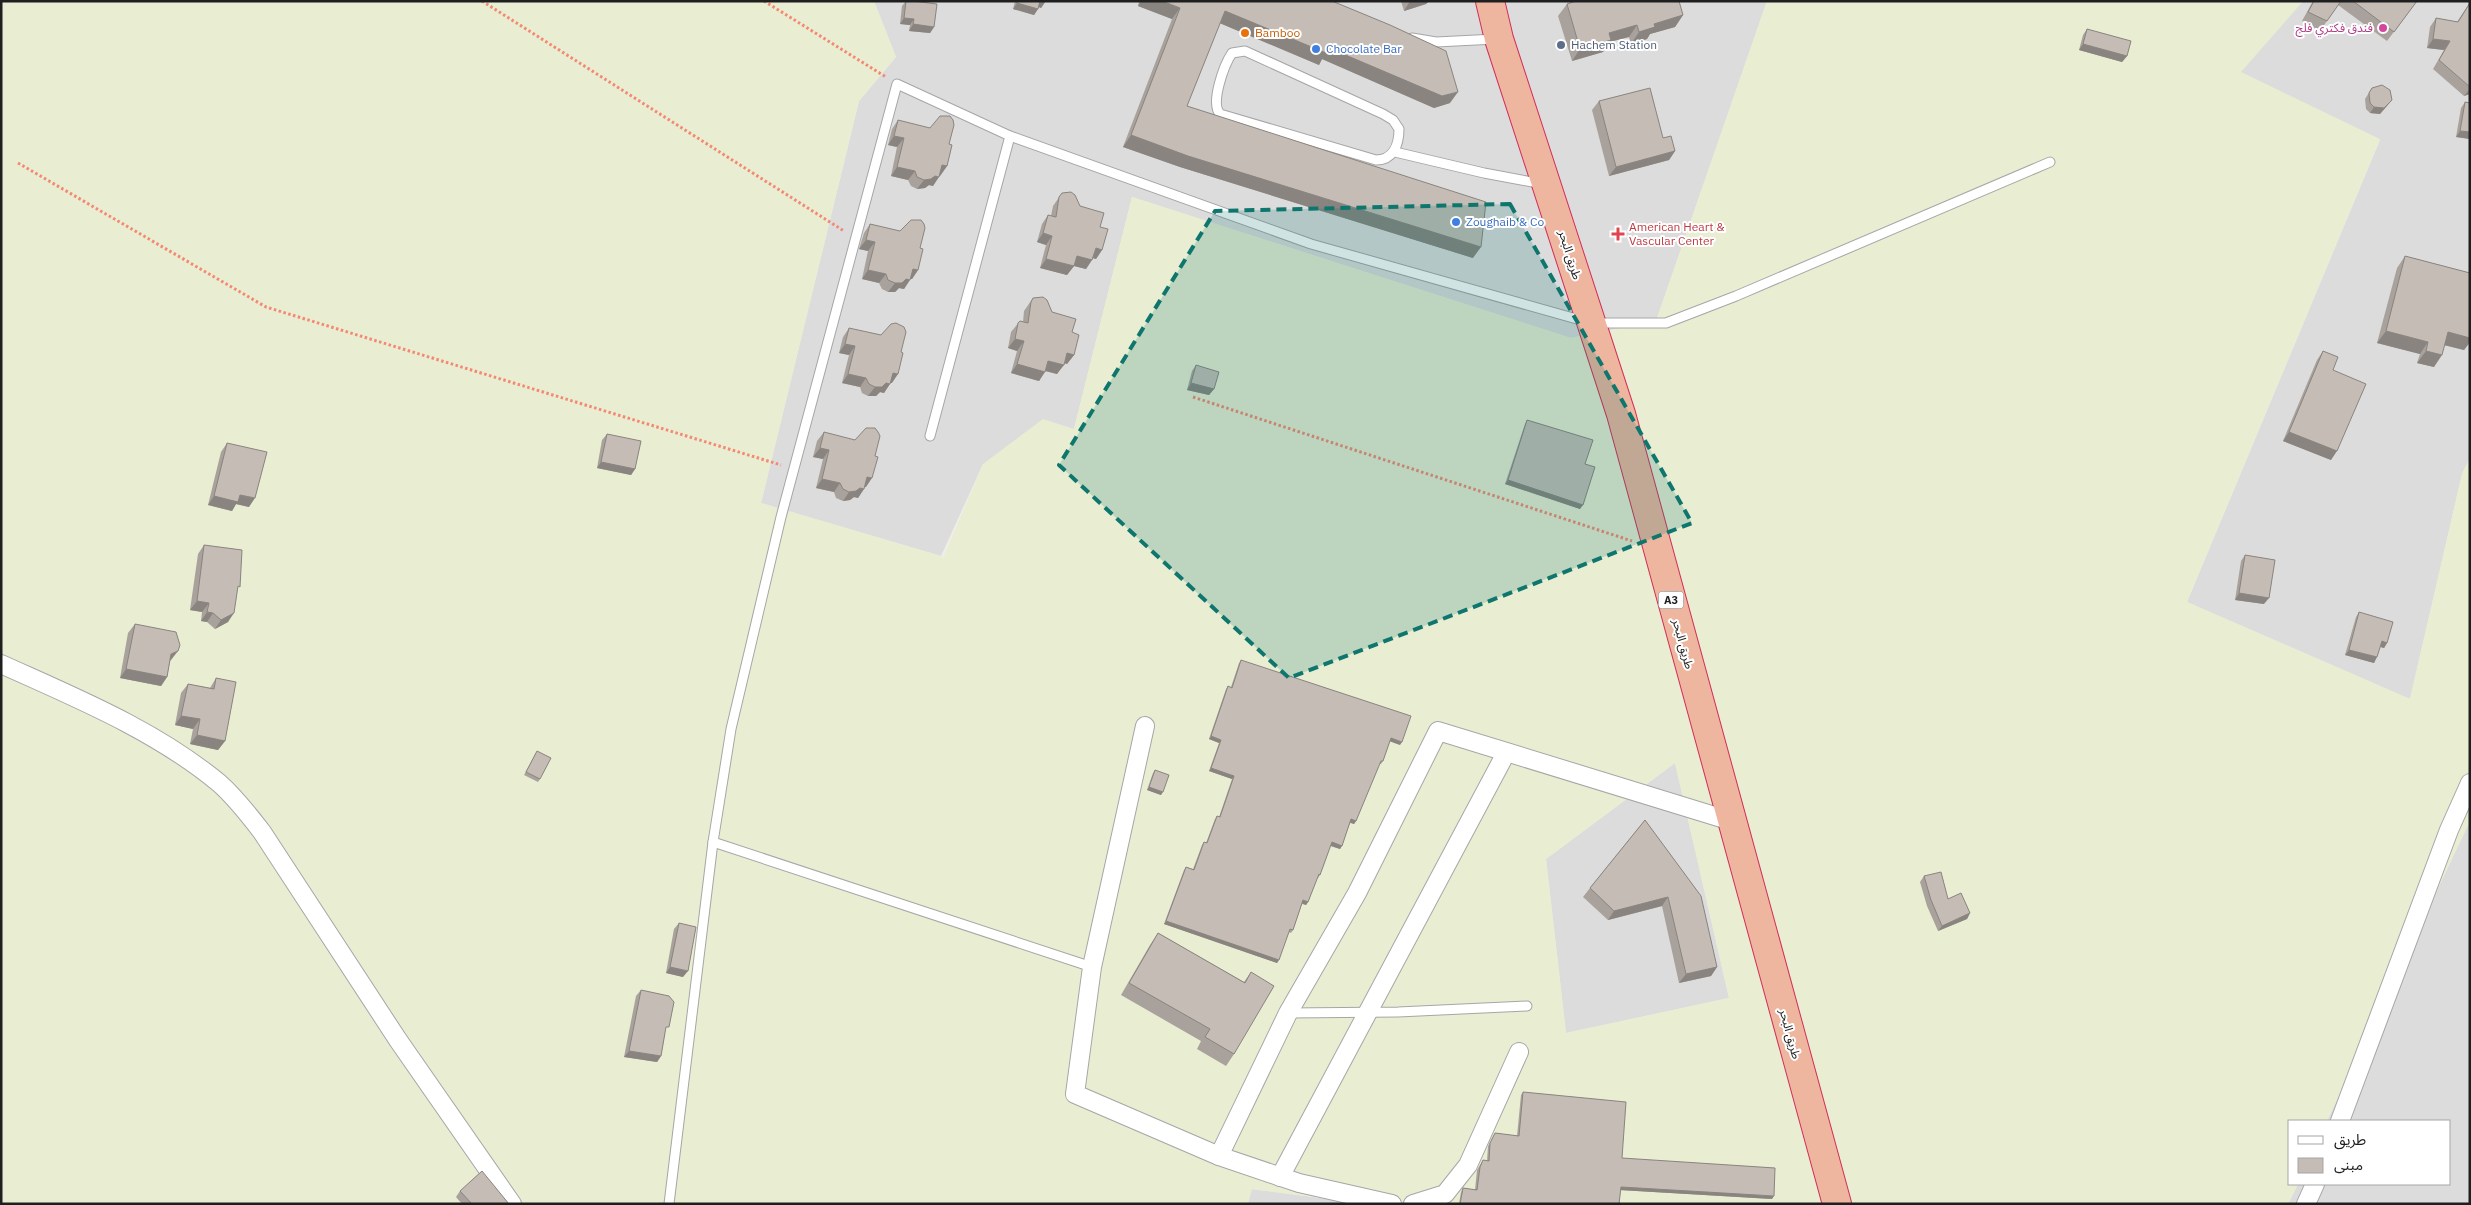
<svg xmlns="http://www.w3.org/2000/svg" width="2471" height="1205" font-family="'IBM Plex Sans','Noto Sans Arabic',sans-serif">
<rect width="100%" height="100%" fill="#efede6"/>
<g fill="#dddcdc">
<polygon points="874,1 1767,1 1656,321 1571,338 1132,197 1074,429 983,464 941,556 761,503 859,101 896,57"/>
<polygon points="2303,1 2470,1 2470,458 2462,474 2410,699 2187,602 2380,140 2240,72"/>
<polygon points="1675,763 1729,998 1566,1033 1546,859"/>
<polygon points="2470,821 2470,1204 2288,1204 2298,1184 2450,1184 2450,1121 2327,1121"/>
<polygon points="1251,1189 1367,1204 1248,1204"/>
</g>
<path fill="#e9edd2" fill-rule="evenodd" d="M 1,1 L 874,1 L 896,57 L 859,101 L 761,503 L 941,556 L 943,559 L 983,464 L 1043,419 L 1074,429 L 1132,197 L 1571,338 L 1656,321 L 1767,1 L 2303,1 L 2241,72 L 2380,139 L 2187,602 L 2410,699 L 2462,474 L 2470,458 L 2470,821 L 2327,1121 L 2290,1121 L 2290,1184 L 2298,1184 L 2288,1204 L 1367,1204 L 1252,1189 L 1248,1204 L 1,1204 ZM 1675,763 L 1729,998 L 1566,1033 L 1546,859 Z"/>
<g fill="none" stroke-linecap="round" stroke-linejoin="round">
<defs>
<g id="service">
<polyline points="1412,38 1436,42 1496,39"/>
<path d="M 1245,51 L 1383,114 L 1393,120 L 1399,129 C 1399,145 1393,160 1376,160 L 1220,114 C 1210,103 1224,65 1232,53 Z"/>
<polyline points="1395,152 1484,173 1543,184"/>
<polyline points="930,436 1010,136"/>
<polyline points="713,842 1092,967"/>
<polyline points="1288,1013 1398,1012 1527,1006"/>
<polyline points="669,1204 713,842 731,729 781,517 897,84 1010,136 1311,244 1591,323 1666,323 1736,296 2050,162"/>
</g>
<g id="minor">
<path d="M 1,664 C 76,698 155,730 219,783 C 235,797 249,815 262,832 L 398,1040 L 512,1204"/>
<polyline points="1145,726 1092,967 1075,1094 1219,1156 1299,1183 1392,1204"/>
<polyline points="2340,1121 2449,830 2470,783"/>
<polyline points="1219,1156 1288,1013 1357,893 1438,731 1731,821"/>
<polyline points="1280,1177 1506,753"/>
<polyline points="1413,1204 1445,1194 1468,1165 1519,1052"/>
<polyline points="2306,1204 2315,1184"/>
</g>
<polyline id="trunk" points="1490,1 1499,39 1621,414 1837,1204"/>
</defs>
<use href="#service" stroke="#a6a6a6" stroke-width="11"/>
<use href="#minor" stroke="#a6a6a6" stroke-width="20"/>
<use href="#trunk" stroke="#d32d5a" stroke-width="30"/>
<g stroke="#f48973" stroke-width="3" stroke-dasharray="2.5 2.5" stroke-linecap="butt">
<polyline points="482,1 844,231"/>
<polyline points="764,1 886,77"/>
<polyline points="18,163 266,307 781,465"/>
<polyline points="1193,397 1632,541"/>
</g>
<use href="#service" stroke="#fff" stroke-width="9"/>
<use href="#minor" stroke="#fff" stroke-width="18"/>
<use href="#trunk" stroke="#eeb59f" stroke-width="28"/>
</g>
<g fill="#a9a29c">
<polygon points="906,1 913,1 934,27 930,33 909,31 910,25 900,24 902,6"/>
<polygon points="1015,1 1046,1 1041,8 1039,7 1034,15 1013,9"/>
<polygon points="1139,1 1332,1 1450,103 1434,108 1322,59 1319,65 1220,23 1187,106 1473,258 1180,167 1123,147 1172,19 1138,6"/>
<polygon points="1401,1 1429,1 1426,4 1404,11"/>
<polygon points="2313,1 2417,1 2387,41 2338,5 2320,31 2302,21"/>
<polygon points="2470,2 2470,94 2464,96 2433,69 2444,50 2427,48 2430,27 2436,18 2457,22"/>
<polygon points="1567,4 1683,15 1675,27 1650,34 1647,39 1631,44 1629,37 1609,42 1603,52 1572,61 1558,16"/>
<polygon points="2087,29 2127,56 2122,62 2079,50 2083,35"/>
<polygon points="2372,88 2392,100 2380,114 2370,113 2366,109 2365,99"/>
<polygon points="1599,101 1663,138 1675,151 1669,160 1609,176 1592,110"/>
<polygon points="2465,102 2470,103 2470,139 2456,137 2461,108"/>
<polygon points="898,120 949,144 947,166 940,176 939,175 933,186 929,185 925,188 917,189 911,186 908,180 891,176 897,147 888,145 892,129"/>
<polygon points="1062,193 1080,206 1100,227 1102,250 1096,259 1093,258 1086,269 1074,266 1067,275 1040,268 1046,245 1037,242 1042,224 1048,215 1051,216 1053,206"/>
<polygon points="870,224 920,248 918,270 912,279 910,279 904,289 899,288 895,292 888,292 882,289 879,283 862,279 868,251 859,249 864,233"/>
<polygon points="2405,256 2470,273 2470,342 2464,350 2444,345 2434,367 2417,363 2420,354 2377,343 2397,268"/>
<polygon points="1033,298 1052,312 1072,332 1074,355 1067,364 1064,363 1057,374 1045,371 1039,381 1011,373 1017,351 1008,348 1011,332 1020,321 1023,322 1024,311"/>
<polygon points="849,328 892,383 890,383 884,393 880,392 876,396 868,396 862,393 860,387 842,383 849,355 839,353 843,337"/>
<polygon points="2323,351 2331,460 2283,441 2317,360"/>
<polygon points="1196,365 1214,389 1209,395 1187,390 1192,371"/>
<polygon points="1527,420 1585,464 1580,509 1505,484 1525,424"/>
<polygon points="824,432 866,487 865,487 858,498 854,497 850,500 843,501 836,498 834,492 816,488 823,459 813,457 817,441"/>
<polygon points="607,434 635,469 631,475 597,468 602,440"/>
<polygon points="227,443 249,507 236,504 232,511 208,505 221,452"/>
<polygon points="204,545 237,592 228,622 215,629 207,622 201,621 202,612 190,610 198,554"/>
<polygon points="2245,555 2264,604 2235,600 2241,561"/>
<polygon points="2359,612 2387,643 2384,648 2380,647 2374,663 2345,655 2356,617"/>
<polygon points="135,624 171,660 170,661 167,677 161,686 120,678 128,633"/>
<polygon points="1241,660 1400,745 1390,741 1383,761 1381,764 1379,764 1356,821 1354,824 1350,823 1340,849 1330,846 1320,875 1318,878 1317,878 1308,902 1306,905 1302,904 1293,930 1291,933 1289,932 1277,963 1164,924 1184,870 1186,867 1193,869 1202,845 1204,842 1206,843 1215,819 1217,816 1219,817 1232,779 1209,771 1219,743 1209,739 1226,689 1228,686 1231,687 1239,663"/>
<polygon points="216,678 225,741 218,750 190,744 193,729 175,725 181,693 188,684 210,688"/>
<polygon points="537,751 540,779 538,782 524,775"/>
<polygon points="1155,770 1161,795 1147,790 1153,773"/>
<polygon points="1645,820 1717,967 1711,976 1679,983 1662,906 1608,920 1583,897 1590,888"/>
<polygon points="1924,876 1948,899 1970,913 1967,919 1938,931 1927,906 1920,882"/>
<polygon points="679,923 683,977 666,973 674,929"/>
<polygon points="1158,933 1244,982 1251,972 1234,1054 1226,1066 1197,1049 1201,1041 1121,995 1150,945"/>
<polygon points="641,990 665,1033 661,1056 657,1062 624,1057 636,996"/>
<polygon points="1523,1092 1622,1158 1772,1199 1620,1190 1619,1204 1459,1204 1461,1192 1463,1188 1475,1190 1477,1170 1483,1160 1487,1161 1488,1146 1495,1133 1517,1136 1521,1095"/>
<polygon points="460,1191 509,1204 462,1204 456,1197"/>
</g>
<g fill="#89847f">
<polygon points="1040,1 1045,2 1041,8 1036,6"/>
<polygon points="1141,1 1162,1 1180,8 1172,19 1138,6"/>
<polygon points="1410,1 1429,1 1426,4 1404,11"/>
<polygon points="1017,3 1038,9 1034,15 1013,9"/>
<polygon points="1225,11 1329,48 1458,92 1450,103 1434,108 1322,59 1319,65 1217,22"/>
<polygon points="1683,15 1675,27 1650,34 1647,39 1631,44 1639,32 1654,24"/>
<polygon points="904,18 914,19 910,25 900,24"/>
<polygon points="913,24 934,27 930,33 909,31"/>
<polygon points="1637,25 1629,37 1609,42 1603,52 1572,61 1580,49 1609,33"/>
<polygon points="2433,39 2450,41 2444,50 2427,48"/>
<polygon points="2083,44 2127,56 2122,62 2079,50"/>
<polygon points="2470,89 2470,94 2464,96"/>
<polygon points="2392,100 2380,114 2370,113 2374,107"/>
<polygon points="2460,131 2470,132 2470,139 2456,137"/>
<polygon points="1131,135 1481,247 1473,258 1180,167 1123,147"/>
<polygon points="894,136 904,138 897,147 888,145"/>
<polygon points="1675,151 1669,160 1609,176 1616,167"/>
<polygon points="942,165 947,166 940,176 935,174"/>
<polygon points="897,167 915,171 908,180 891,176"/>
<polygon points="935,176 939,177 933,186 929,185 925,188 917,189 924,180"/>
<polygon points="1043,233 1052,236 1046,245 1037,242"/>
<polygon points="866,240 875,242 868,251 859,249"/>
<polygon points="1096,248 1102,250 1096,259 1089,257"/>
<polygon points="1077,256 1092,260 1086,269 1070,265"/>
<polygon points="1046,259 1074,266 1067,275 1040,268"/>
<polygon points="913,269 918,270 912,279 906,278"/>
<polygon points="868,270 886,274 879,283 862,279"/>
<polygon points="906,279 910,280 904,289 899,288 895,292 888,292 895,283"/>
<polygon points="2386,331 2428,342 2420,354 2377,343"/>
<polygon points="2448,332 2470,338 2470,342 2464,350 2440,344"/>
<polygon points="1015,339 1024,341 1017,351 1008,348"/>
<polygon points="845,344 855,346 849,355 839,353"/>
<polygon points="2426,351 2442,355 2434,367 2417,363"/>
<polygon points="1067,353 1074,355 1067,364 1061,362"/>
<polygon points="1048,361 1064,365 1057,374 1042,370"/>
<polygon points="1017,364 1045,372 1039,381 1011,373"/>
<polygon points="893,373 898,374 892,383 887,382"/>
<polygon points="848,374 866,378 860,387 842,383"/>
<polygon points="886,383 890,384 884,393 880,392 876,396 868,396 875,387"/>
<polygon points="1191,383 1214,389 1209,395 1187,390"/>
<polygon points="2289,432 2337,451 2331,460 2283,441"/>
<polygon points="820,448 829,450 823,459 813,457"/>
<polygon points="601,462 635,469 631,475 597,468"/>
<polygon points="867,477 872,478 866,487 861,486"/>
<polygon points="822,479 840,483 834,492 816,488"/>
<polygon points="1508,480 1583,505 1580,509 1505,484"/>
<polygon points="860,488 864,489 858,498 854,497 850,500 843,501 849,492"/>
<polygon points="240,495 255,498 249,507 236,504 232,511 208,505 214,496"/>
<polygon points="2239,593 2269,598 2264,604 2235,600"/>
<polygon points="197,601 209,603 202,612 190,610"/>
<polygon points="207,612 213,613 207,622 201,621"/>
<polygon points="234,613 228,622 215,629 221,620"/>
<polygon points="2382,641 2387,643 2384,648 2378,646"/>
<polygon points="2349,650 2377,657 2374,663 2345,655"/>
<polygon points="178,651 171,660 165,663 171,654"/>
<polygon points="126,669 167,677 161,686 120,678"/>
<polygon points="181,716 200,719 193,729 175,725"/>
<polygon points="197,735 225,741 218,750 190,744"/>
<polygon points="1211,736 1221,740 1219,743 1209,739"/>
<polygon points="1391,738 1402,742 1400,745 1389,741"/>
<polygon points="1211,768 1234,776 1232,779 1209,771"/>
<polygon points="1149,787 1163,792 1161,795 1147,790"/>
<polygon points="1351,819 1356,821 1354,824 1349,822"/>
<polygon points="1332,842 1342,846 1340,849 1329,845"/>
<polygon points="1668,897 1662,906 1608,920 1614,911"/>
<polygon points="1303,900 1308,902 1306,905 1301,903"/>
<polygon points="1970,913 1967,919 1938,931 1942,926"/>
<polygon points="1166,921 1279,960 1277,963 1164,924"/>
<polygon points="670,967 688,971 683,977 666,973"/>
<polygon points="1717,967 1711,976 1679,983 1686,974"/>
<polygon points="629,1051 661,1056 657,1062 624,1057"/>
<polygon points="1621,1187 1774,1196 1772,1199 1619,1190"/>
</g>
<g fill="#c4bcb5" stroke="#89847f">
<polygon points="906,1 913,1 937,4 934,27 913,24 914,19 904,18"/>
<polygon points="1017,1 1040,1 1038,9 1017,3"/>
<polygon points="1162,1 1332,1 1390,25 1446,51 1458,92 1442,96 1329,48 1326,53 1225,11 1187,106 1486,202 1481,247 1188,156 1131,135 1180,8"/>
<polygon points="1576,1 1679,1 1683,15 1654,24 1655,27 1639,32 1637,25 1609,33 1611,40 1580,49 1567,4"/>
<polygon points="2314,1 2341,1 2327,21 2308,12"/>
<polygon points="2353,1 2417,1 2394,32"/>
<polygon points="2470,3 2470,87 2439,60 2450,41 2433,39 2436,18 2458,22"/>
<polygon points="2087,29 2131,41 2127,56 2083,44"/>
<polygon points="2382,85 2390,90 2392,100 2384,108 2374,107 2370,103 2369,93 2372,88"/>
<polygon points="1650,88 1663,138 1671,136 1675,151 1616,167 1599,101"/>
<polygon points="2465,102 2470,103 2470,132 2460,131"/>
<polygon points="940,116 950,116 953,120 954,125 949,144 952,145 947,166 942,165 939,177 935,176 931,179 924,180 917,177 915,171 897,167 904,138 894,136 898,120 930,128"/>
<polygon points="1071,192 1075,195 1080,206 1104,213 1100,227 1108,229 1102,250 1096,248 1092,260 1077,256 1074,266 1046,259 1052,236 1043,233 1048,215 1056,217 1059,197 1062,193"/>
<polygon points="911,220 921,220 924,224 925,228 920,248 923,249 918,270 913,269 910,280 906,279 902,283 895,283 888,280 886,274 868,270 875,242 866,240 870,224 900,231"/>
<polygon points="2405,256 2470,273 2470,338 2448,332 2442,355 2426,351 2428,342 2386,331"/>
<polygon points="1043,297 1047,300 1052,312 1076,319 1072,332 1079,335 1074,355 1067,353 1064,365 1048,361 1045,372 1017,364 1024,341 1015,339 1018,323 1020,321 1028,323 1031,302 1033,298"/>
<polygon points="896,323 904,327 906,332 901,352 903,353 898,374 893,373 890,384 886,383 882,387 875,387 869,384 866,378 848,374 855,346 845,344 849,328 881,335 891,324"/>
<polygon points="2323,351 2338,357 2333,370 2366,384 2337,451 2289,432"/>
<polygon points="1196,365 1219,372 1214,389 1191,383"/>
<polygon points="1527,420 1593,440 1585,464 1595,467 1583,505 1508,480"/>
<polygon points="866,428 875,428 878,432 880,436 875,456 878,457 872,478 867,477 864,489 860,488 856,491 849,492 843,489 840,483 822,479 829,450 820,448 824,432 855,440"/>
<polygon points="607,434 641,441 635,469 601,462"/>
<polygon points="227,443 267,452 255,498 240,495 238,502 214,496"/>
<polygon points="204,545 242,550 240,587 238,586 234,613 221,620 213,613 207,612 209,603 197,601"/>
<polygon points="2245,555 2275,560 2269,598 2239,593"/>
<polygon points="2359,612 2393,622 2387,643 2382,641 2377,657 2349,650"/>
<polygon points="135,624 176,632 180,645 178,651 171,654 167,677 126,669"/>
<polygon points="1241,660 1411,716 1402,742 1391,738 1383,761 1381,761 1356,821 1351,819 1342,846 1332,842 1320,875 1319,874 1308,902 1303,900 1293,930 1290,929 1279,960 1166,921 1186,867 1194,870 1204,842 1207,843 1217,816 1220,817 1234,776 1211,768 1221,740 1211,736 1228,686 1232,688"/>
<polygon points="216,678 236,682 225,741 197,735 200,719 181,716 188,684 214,689"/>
<polygon points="537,751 551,758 540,779 526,772"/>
<polygon points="1155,770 1169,775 1163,792 1149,787"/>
<polygon points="1645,820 1701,896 1717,967 1686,974 1668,897 1614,911 1590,888"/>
<polygon points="1941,872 1948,899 1961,893 1970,913 1942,926 1931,900 1924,876"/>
<polygon points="679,923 696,927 688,971 670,967"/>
<polygon points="1158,933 1245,983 1251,972 1274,986 1234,1054 1205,1037 1210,1029 1129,983"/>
<polygon points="641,990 669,996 674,1002 669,1027 666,1027 661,1056 629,1051"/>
<polygon points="1523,1092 1626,1102 1622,1158 1775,1168 1774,1196 1621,1187 1619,1204 1460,1204 1463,1188 1477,1190 1480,1167 1483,1160 1489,1161 1490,1143 1495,1133 1519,1136"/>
<polygon points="482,1171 509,1204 472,1204 460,1191"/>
</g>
<path fill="#0f766e" fill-opacity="0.2" stroke="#0f766e" stroke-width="4" stroke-dasharray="10 6" stroke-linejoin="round" d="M 1510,204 L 1692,523 L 1289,678 L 1059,465 L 1215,211 Z"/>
<circle fill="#d1479c" stroke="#fff" stroke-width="2" cx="2383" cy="28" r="5"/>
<circle fill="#e8710a" stroke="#fff" stroke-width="2" cx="1245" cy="33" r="5"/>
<circle fill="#5c6f8a" stroke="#fff" stroke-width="2" cx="1561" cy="45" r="5"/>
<g fill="#3f7fe0" stroke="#fff" stroke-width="2">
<circle cx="1316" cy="49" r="5"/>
<circle cx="1456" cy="222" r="5"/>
</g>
<path fill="#e0444e" stroke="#fff" stroke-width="2" d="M1615.5 226.5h5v5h5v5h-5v5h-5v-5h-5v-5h5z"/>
<g text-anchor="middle" stroke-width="4" stroke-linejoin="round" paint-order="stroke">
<rect fill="#fff" stroke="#626262" stroke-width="1" x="1658.5" y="591.5" width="25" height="17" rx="4"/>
<g font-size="11" font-weight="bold" fill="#1f1f1f">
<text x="1671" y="604">A3</text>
</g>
<g font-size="12" fill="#b23c85" stroke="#fff" text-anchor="end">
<text x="2373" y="32">فندق فكتري فلج</text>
</g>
<g font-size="12" fill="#c56008" stroke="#fff" text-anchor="start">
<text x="1255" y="37">Bamboo</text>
</g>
<g font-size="12" fill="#4e5e75" stroke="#fff" text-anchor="start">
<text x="1571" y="49">Hachem Station</text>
</g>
<g font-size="12" fill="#366cbe" stroke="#fff" text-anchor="start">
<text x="1326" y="53">Chocolate Bar</text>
<text x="1466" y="226">Zoughaib &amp; Co</text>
</g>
<g font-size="12" fill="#be3a42" stroke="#fff" text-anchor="start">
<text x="1629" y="231">American Heart &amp;<tspan x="1629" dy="14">Vascular Center</tspan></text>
</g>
<g font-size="12" fill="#1f1f1f" stroke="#fff">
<text transform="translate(1570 255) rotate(73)" y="4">طريق البحر</text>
<text transform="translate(1683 644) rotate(75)" y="4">طريق البحر</text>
<text transform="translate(1790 1034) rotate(75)" y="4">طريق البحر</text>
</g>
</g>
<rect width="2471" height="1205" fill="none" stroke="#1f1f1f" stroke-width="5"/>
<rect x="2288" y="1120" width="162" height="65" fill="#ffffff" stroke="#a5a5a5"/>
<rect x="2298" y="1136" width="25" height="8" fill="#ffffff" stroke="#a5a5a5"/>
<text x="2334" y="1145" font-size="15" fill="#1f1f1f">طريق</text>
<rect x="2298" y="1158" width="25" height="15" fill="#c4bcb5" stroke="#a5a5a5"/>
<text x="2334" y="1170" font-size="15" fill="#1f1f1f">مبنى</text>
</svg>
